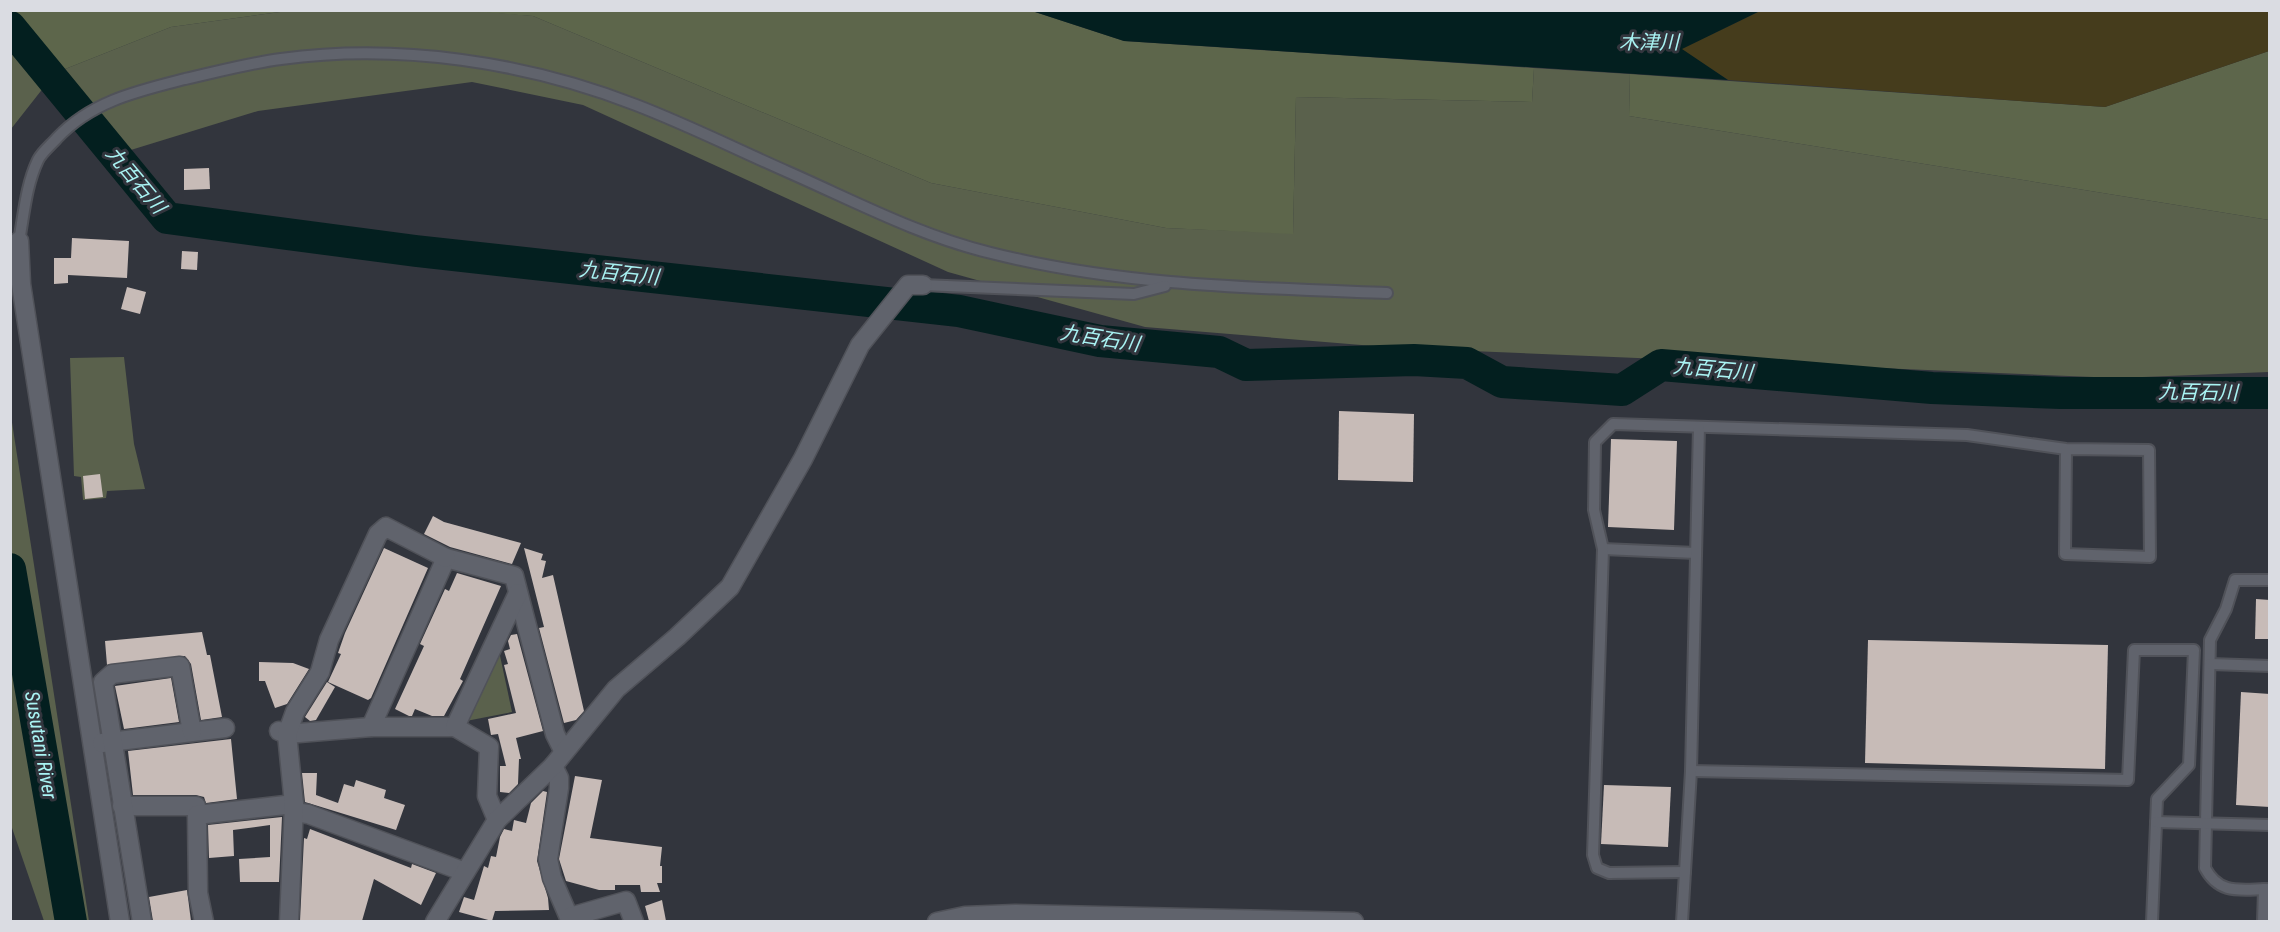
<svg xmlns="http://www.w3.org/2000/svg" width="2280" height="932" font-family="'Roboto Condensed','Noto Sans JP',sans-serif">
<rect width="100%" height="100%" fill="#32353d"/>
<g fill="#5a614c">
<polygon points="463,10 533,16 931,183 1166,228 1293,233 1296,97 1532,102 1534,68 1630,74 1629,116 2269,220 2269,372 2118,378 1398,348 1145,327 948,272 583,105 472,82 258,111 121,153 55,73 11,129 10,11 55,73 171,27 287,11"/>
<polygon points="124,357 134,444 145,489 107,491 106,498 83,500 81,477 74,476 70,358"/>
<polygon points="11,416 89,921 44,921 11,825"/>
<polygon points="499,651 512,712 466,721"/>
</g>
<g fill="#5d664b">
<polygon points="10,11 11,10 287,11 171,27 55,73"/>
<polygon points="463,11 1032,11 1124,41 1534,68 1532,102 1296,97 1293,234 1166,228 931,183 533,16"/>
<polygon points="2269,51 2269,220 1629,116 1630,74 2105,107"/>
</g>
<polygon fill="#453c1c" points="1760,11 2269,11 2269,51 2105,107 1728,80 1681,49"/>
<polygon fill="#031f1f" points="1032,11 1760,11 1682,49 1728,80 1124,41"/>
<g fill="none" stroke-linecap="round" stroke-linejoin="round">
<g stroke="#031f1f" stroke-width="32">
<polyline points="10,27 167,218 416,251 959,311 1100,341 1219,352 1246,365 1414,360 1467,363 1502,382 1622,390 1661,365 1932,388 2061,393 2270,393"/>
<polyline points="10,569 71,922"/>
</g>
</g>
<g fill="#c7bbb7">
<polygon points="209,168 210,189 184,190 184,169"/>
<polygon points="72,238 129,241 127,278 68,275 68,283 54,284 54,258 71,258"/>
<polygon points="182,251 198,252 197,270 181,269"/>
<polygon points="127,287 146,292 140,314 121,309"/>
<polygon points="1339,411 1414,414 1413,482 1338,480"/>
<polygon points="1611,439 1677,441 1674,530 1608,527"/>
<polygon points="100,474 103,497 85,499 83,476"/>
<polygon points="433,516 444,522 521,543 512,564 450,547 424,534"/>
<polygon points="384,548 428,568 371,698 368,700 328,682 341,654 338,653 345,633"/>
<polygon points="524,548 543,554 541,560 546,561 542,578 553,575 584,711 576,720 564,723 539,628 544,627"/>
<polygon points="457,573 501,586 460,679 463,681 444,716 432,716 415,709 412,716 409,716 395,709 424,646 420,644 445,589 449,591"/>
<polygon points="2256,599 2270,600 2270,639 2255,639"/>
<polygon points="202,632 207,655 210,655 222,717 201,720 191,664 185,656 107,665 105,641"/>
<polygon points="517,634 543,731 516,738 521,759 519,759 518,784 509,793 500,792 500,766 506,766 498,734 491,735 488,719 516,713 504,665 508,664 504,651 510,649 508,641 511,635"/>
<polygon points="1868,640 2108,645 2105,769 1865,763"/>
<polygon points="259,662 293,663 309,669 287,704 275,708 265,681 259,681"/>
<polygon points="171,678 179,722 124,729 115,686"/>
<polygon points="327,682 335,687 316,720 310,721 305,717"/>
<polygon points="2241,692 2270,694 2270,807 2236,805"/>
<polygon points="231,739 237,799 206,803 204,797 196,795 133,795 128,751"/>
<polygon points="302,773 317,773 316,795 338,803 344,784 354,787 356,780 386,790 384,798 405,805 396,830 305,802"/>
<polygon points="575,776 602,780 590,838 662,847 660,866 662,866 662,883 657,883 660,892 641,892 640,885 615,885 615,890 599,890 566,881 559,859"/>
<polygon points="1604,785 1671,787 1668,847 1601,844"/>
<polygon points="543,791 547,792 537,861 548,898 549,910 495,911 492,921 459,912 464,897 474,900 484,866 488,868 491,856 496,857 500,837 504,829 512,831 514,820 526,823 531,803"/>
<polygon points="282,817 279,882 240,882 239,859 270,857 270,825 233,830 234,856 209,858 208,825"/>
<polygon points="310,829 411,868 412,864 436,873 421,905 374,879 362,921 300,921 304,838 307,839"/>
<polygon points="187,890 191,921 153,921 149,897"/>
<polygon points="662,900 666,921 649,921 645,906"/>
</g>
<g fill="none" stroke-linecap="round" stroke-linejoin="round">
<defs>
<g id="service">
<path d="M 19,241 C 24,214 26,185 38,160 C 42,152 51,145 57,138 C 92,101 138,91 185,79 C 217,72 249,63 281,59 C 399,43 526,62 636,105 C 688,125 738,150 788,172 C 854,201 920,236 991,253 C 1121,286 1254,288 1387,293"/>
<polyline points="923,285 1134,294 1165,286"/>
<polyline points="1603,549 1696,553"/>
<path d="M 2270,580 L 2235,580 L 2226,609 L 2210,640 L 2205,868 C 2220,896 2241,889 2270,889"/>
<polyline points="2210,664 2270,666"/>
<polyline points="1691,771 2128,780 2134,650 2194,650 2189,765 2157,799 2152,922"/>
<polyline points="2156,822 2270,825"/>
<polyline points="1685,872 1609,873 1597,868 1593,855 1603,549 1594,510 1595,442 1613,424 1967,435 2066,449 2149,450 2150,557 2065,554 2066,449"/>
<polyline points="1682,922 1691,771 1699,427"/>
<polyline points="2263,922 2264,889"/>
</g>
<g id="minor">
<polyline points="19,241 21,284 120,922"/>
<polyline points="371,727 446,558 514,576 555,734 564,752"/>
<polyline points="279,731 287,734 371,727 455,727"/>
<polyline points="102,743 225,728"/>
<polyline points="553,766 559,778 559,788 548,859 552,878 571,922"/>
<polyline points="122,806 196,806 197,815"/>
<polyline points="294,812 308,814 465,872"/>
<polyline points="497,820 487,796 489,747 455,727 518,593"/>
<polyline points="570,917 626,901 634,922"/>
<polyline points="142,922 103,682 112,674 180,666 192,732"/>
<polyline points="204,922 198,893 197,815 294,804"/>
<polyline points="289,922 294,804 287,734 295,712 320,672 329,640 378,534 386,527 446,558"/>
<polyline points="435,922 497,820 553,766 616,689 677,637 730,587 803,459 860,345 908,285 923,285"/>
</g>
<polyline id="tertiary" points="937,922 965,916 1015,914 1354,922"/>
</defs>
<use href="#service" stroke="#505259" stroke-width="14"/>
<use href="#minor" stroke="#505259" stroke-width="21"/>
<use href="#tertiary" stroke="#505259" stroke-width="21"/>
<use href="#service" stroke="#60636c" stroke-width="10"/>
<use href="#minor" stroke="#60636c" stroke-width="18"/>
<use href="#tertiary" stroke="#60636c" stroke-width="18"/>
</g>
<g text-anchor="middle" stroke-width="6" stroke-linejoin="round" paint-order="stroke">
<g font-size="20" font-style="italic" fill="#a9f3f3" stroke="#32353d">
<text x="1649" y="49">木津川</text>
<text transform="translate(136 180) rotate(50)" y="7">九百石川</text>
<text transform="translate(619 273) rotate(6)" y="7">九百石川</text>
<text transform="translate(1100 338) rotate(9)" y="7">九百石川</text>
<text transform="translate(1713 369) rotate(5)" y="7">九百石川</text>
<text transform="translate(2198 392) rotate(1)" y="7">九百石川</text>
<text transform="translate(41 745) rotate(80)" y="7">Susutani River</text>
</g>
</g>
<rect width="2280" height="932" fill="none" stroke="#dadce2" stroke-width="24"/>
</svg>
